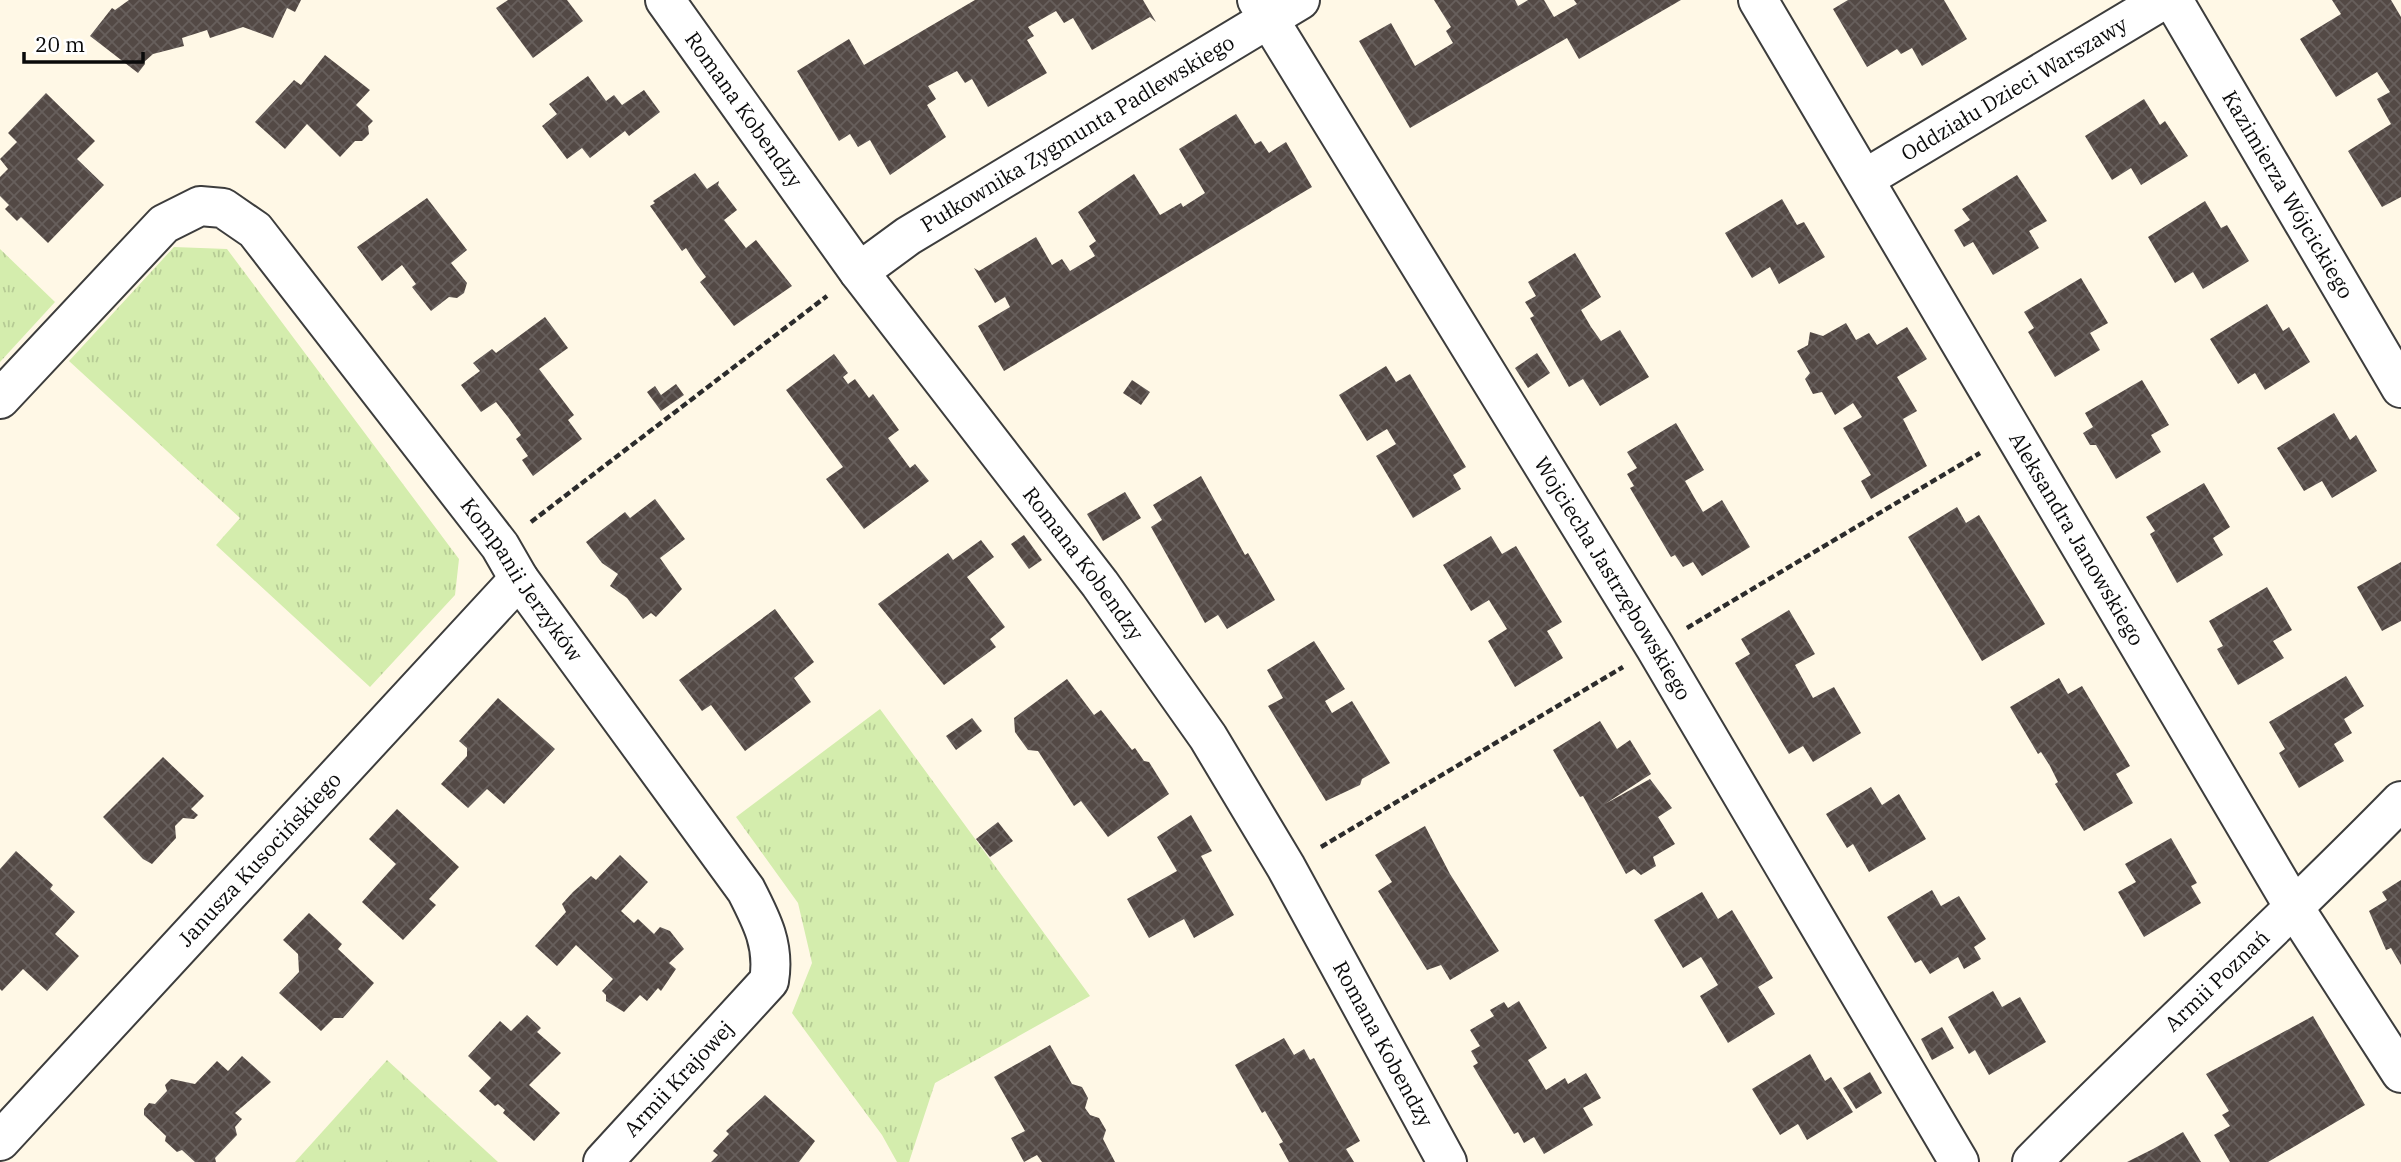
<svg xmlns="http://www.w3.org/2000/svg" width="2401" height="1162" font-family="'IBM Plex Serif',serif">
<defs>
<pattern id="grass-tufts" width="24" height="20" patternUnits="userSpaceOnUse" patternTransform="scale(1.75)"><rect width="24" height="20" fill="#d4edad"/><path d="M3 7l-1-3M5 7V3M7 7l1-3M15 17l-1-3M17 17v-4M19 17l1-3" fill="none" stroke="#b5ca94"/></pattern>
<pattern id="building-cross-hatch" width="8" height="8" patternUnits="userSpaceOnUse" patternTransform="scale(1.75)"><rect width="8" height="8" fill="#534945"/><path d="M0 0l8 8M0 8l8-8" fill="none" stroke="#675f5c"/></pattern>
</defs>
<rect width="100%" height="100%" fill="#fff8e6"/>
<g fill="url(#grass-tufts)">
<polygon points="174,247 227,249 459,559 455,595 370,687 216,545 240,518 69,361"/>
<polygon points="0,249 55,302 0,362"/>
<polygon points="880,709 1090,996 935,1083 909,1162 897,1162 882,1135 792,1013 812,963 798,903 736,817"/>
<polygon points="387,1060 498,1162 295,1162"/>
</g>
<g fill="url(#building-cross-hatch)">
<polygon points="129,0 301,0 295,12 287,8 273,38 243,27 210,38 207,30 182,38 184,46 153,54 143,63 145,64 138,73 90,36 112,8 115,10"/>
<polygon points="508,0 567,0 583,21 533,58 496,8"/>
<polygon points="975,0 1143,0 1156,22 1150,17 1092,50 1073,18 1064,23 1056,11 1028,27 1034,36 1027,40 1047,73 988,107 972,79 965,83 957,71 928,86 936,99 927,105 946,137 890,175 870,140 858,147 850,134 839,141 797,71 849,39 864,65"/>
<polygon points="1434,0 1515,0 1518,6 1528,0 1544,0 1554,17 1577,4 1574,0 1681,0 1579,59 1567,38 1410,128 1359,41 1391,23 1415,66 1453,43 1446,31 1451,27"/>
<polygon points="1848,0 1944,0 1967,39 1922,66 1912,48 1901,54 1897,49 1867,67 1833,9"/>
<polygon points="2332,0 2391,0 2401,17 2401,197 2382,207 2348,151 2391,124 2377,99 2390,92 2377,72 2336,97 2300,39 2341,14"/>
<polygon points="325,55 370,90 356,105 373,121 368,126 369,134 362,141 355,141 340,157 307,124 285,149 255,122 294,80 301,85"/>
<polygon points="588,76 606,101 614,95 622,105 644,90 660,112 629,136 625,131 590,158 582,148 567,159 542,126 557,114 549,104"/>
<polygon points="46,93 95,141 77,159 104,185 48,243 21,217 17,221 5,209 9,205 0,196 0,177 8,169 0,159 17,142 8,133"/>
<polygon points="2144,99 2160,125 2165,121 2188,156 2141,185 2131,168 2112,180 2085,136"/>
<polygon points="1236,114 1255,144 1261,141 1269,153 1286,142 1312,187 1004,371 978,326 1010,307 1005,297 995,303 974,268 979,271 1036,237 1052,265 1062,259 1070,271 1095,256 1089,246 1096,241 1078,212 1134,174 1160,215 1181,203 1183,207 1205,193 1179,149"/>
<polygon points="695,173 707,189 719,181 718,185 737,210 724,220 746,248 756,240 792,286 734,326 700,282 706,277 695,262 686,248 682,251 650,206 655,203 653,201"/>
<polygon points="2017,175 2047,221 2029,231 2039,248 1993,275 1973,242 1964,247 1954,230 1970,220 1962,209"/>
<polygon points="427,198 467,250 451,263 467,283 464,293 457,298 449,297 431,311 412,287 416,284 402,265 382,281 357,247"/>
<polygon points="1782,199 1797,225 1804,222 1825,257 1779,284 1770,267 1752,278 1725,233"/>
<polygon points="2205,201 2221,228 2227,225 2249,261 2203,289 2193,272 2175,283 2148,237"/>
<polygon points="1575,253 1601,297 1581,310 1591,327 1601,341 1620,330 1649,377 1600,406 1583,379 1569,387 1530,318 1534,316 1525,302 1536,296 1528,282"/>
<polygon points="2081,278 2108,323 2090,333 2100,350 2055,377 2028,332 2034,328 2024,312"/>
<polygon points="2267,304 2283,331 2289,327 2310,362 2265,390 2255,373 2238,384 2210,339"/>
<polygon points="545,317 568,348 539,369 574,415 568,420 582,439 533,476 522,460 528,456 516,439 521,435 508,417 496,402 481,412 461,385 480,371 473,363 492,349 496,353"/>
<polygon points="1846,323 1856,340 1869,333 1877,345 1907,327 1927,359 1897,377 1917,411 1903,419 1927,466 1871,499 1861,481 1871,475 1843,428 1862,417 1853,403 1835,415 1822,392 1813,394 1805,379 1810,373 1797,351 1808,345 1810,332 1823,336"/>
<polygon points="1537,353 1550,373 1528,388 1515,368"/>
<polygon points="834,354 848,373 843,377 848,384 855,379 869,398 873,394 899,430 888,438 910,468 915,464 929,481 864,529 826,479 843,467 786,390"/>
<polygon points="1386,366 1396,382 1410,374 1466,467 1453,475 1461,489 1413,518 1376,456 1396,444 1387,429 1367,441 1339,395"/>
<polygon points="1132,380 1150,392 1141,405 1123,393"/>
<polygon points="2142,380 2169,425 2151,435 2161,452 2116,479 2096,445 2090,445 2083,433 2093,427 2085,413"/>
<polygon points="676,384 684,395 661,411 647,392 655,386 661,395"/>
<polygon points="2334,413 2350,440 2356,435 2377,471 2332,498 2322,481 2304,491 2277,448"/>
<polygon points="1676,423 1704,470 1685,481 1694,497 1703,512 1722,500 1750,547 1702,576 1693,562 1683,567 1675,555 1671,557 1630,488 1634,486 1627,474 1637,468 1627,452"/>
<polygon points="1201,476 1245,555 1248,553 1275,600 1227,629 1218,615 1205,623 1151,527 1162,520 1153,505"/>
<polygon points="2204,483 2230,527 2213,538 2223,555 2177,583 2150,534 2155,531 2146,517"/>
<polygon points="1125,492 1141,518 1103,541 1087,514"/>
<polygon points="655,499 685,539 660,558 682,589 656,617 651,613 643,619 627,598 610,586 618,574 602,563 586,542 625,512 630,518"/>
<polygon points="1957,507 1966,523 1979,515 2045,624 1982,661 1908,537"/>
<polygon points="1024,535 1042,560 1029,569 1011,544"/>
<polygon points="1491,536 1502,554 1516,546 1562,622 1547,631 1563,658 1515,687 1488,641 1507,629 1489,600 1471,611 1443,565"/>
<polygon points="981,540 994,557 967,577 1005,627 990,639 996,647 944,685 878,604 948,553 953,560"/>
<polygon points="2401,562 2401,621 2382,631 2357,587"/>
<polygon points="2267,587 2292,630 2273,641 2284,658 2238,685 2217,649 2223,646 2209,621"/>
<polygon points="775,609 814,662 794,678 811,702 745,751 711,705 702,711 679,680"/>
<polygon points="1789,610 1815,654 1795,665 1813,698 1834,687 1861,733 1813,762 1803,746 1789,754 1735,663 1750,654 1741,639"/>
<polygon points="1314,641 1345,689 1325,701 1332,713 1352,701 1390,763 1362,779 1360,785 1326,801 1268,706 1283,698 1267,670"/>
<polygon points="2346,676 2364,706 2344,719 2352,733 2334,744 2344,761 2299,788 2279,753 2285,749 2269,722"/>
<polygon points="2059,678 2068,694 2082,686 2130,766 2116,774 2133,803 2084,831 2055,784 2058,782 2050,766 2041,752 2038,754 2010,707"/>
<polygon points="1067,679 1094,715 1101,710 1132,750 1135,748 1144,761 1149,762 1169,794 1108,837 1081,801 1074,806 1038,751 1028,750 1015,732 1014,718"/>
<polygon points="498,698 555,749 504,804 487,789 468,808 441,784 467,756 467,748 459,741"/>
<polygon points="972,718 982,731 956,750 946,736"/>
<polygon points="1600,721 1617,749 1630,740 1651,774 1605,804 1650,779 1672,808 1658,817 1675,844 1653,857 1656,866 1641,875 1634,869 1626,874 1583,796 1580,797 1553,750"/>
<polygon points="163,757 204,796 191,809 198,815 194,819 183,818 175,826 176,838 152,864 143,859 103,817"/>
<polygon points="1871,787 1882,805 1899,794 1926,839 1869,872 1853,844 1847,848 1826,814"/>
<polygon points="397,809 459,867 429,899 436,905 403,940 362,902 396,864 369,839"/>
<polygon points="1191,815 1212,851 1201,856 1234,915 1194,938 1184,919 1149,938 1127,899 1177,871 1157,837"/>
<polygon points="998,822 1013,841 990,857 976,839"/>
<polygon points="1425,826 1450,874 1499,951 1450,980 1441,965 1427,970 1378,891 1392,882 1375,855"/>
<polygon points="2171,838 2197,883 2191,886 2201,903 2144,937 2118,892 2136,882 2125,864"/>
<polygon points="16,851 53,885 50,889 75,912 55,934 79,956 47,991 23,969 2,991 0,989 0,869"/>
<polygon points="620,855 648,882 621,911 634,923 638,919 654,934 660,927 670,931 684,949 669,963 676,969 661,991 658,988 647,1001 640,995 624,1012 606,1001 606,995 602,991 613,979 576,945 557,966 535,946 566,912 562,904 573,892 591,876 596,880"/>
<polygon points="2401,880 2401,965 2391,948 2386,950 2369,911 2387,900 2382,892"/>
<polygon points="1932,890 1941,906 1959,896 1986,939 1974,947 1981,959 1964,969 1958,957 1930,974 1921,960 1915,963 1887,917"/>
<polygon points="1702,892 1718,919 1732,910 1773,978 1758,987 1775,1014 1728,1043 1700,996 1718,985 1709,970 1701,957 1683,968 1654,920"/>
<polygon points="309,913 342,944 338,949 374,983 343,1018 334,1018 321,1031 279,993 299,972 298,954 283,940"/>
<polygon points="1993,991 2002,1007 2020,997 2046,1042 1989,1075 1975,1050 1969,1054 1948,1017"/>
<polygon points="1519,1001 1547,1048 1528,1060 1546,1090 1565,1078 1568,1084 1586,1073 1601,1098 1583,1108 1593,1125 1544,1154 1534,1137 1524,1143 1518,1132 1514,1134 1473,1066 1478,1063 1471,1051 1480,1046 1470,1030 1494,1016 1490,1010 1504,1002 1508,1008"/>
<polygon points="527,1015 541,1028 537,1032 561,1053 529,1085 560,1113 534,1141 503,1113 505,1110 498,1104 495,1106 479,1091 491,1078 468,1056 500,1021 511,1031"/>
<polygon points="2313,1016 2365,1105 2268,1162 2230,1162 2214,1135 2230,1126 2222,1115 2229,1111 2206,1074"/>
<polygon points="1942,1027 1954,1048 1932,1060 1921,1039"/>
<polygon points="1284,1038 1294,1055 1304,1049 1310,1060 1314,1058 1360,1141 1346,1149 1354,1162 1289,1162 1279,1144 1283,1142 1265,1111 1262,1113 1235,1065"/>
<polygon points="1050,1045 1072,1084 1082,1087 1088,1098 1085,1108 1090,1115 1099,1118 1106,1130 1103,1139 1115,1162 1042,1162 1037,1155 1024,1162 1011,1138 1025,1131 994,1077"/>
<polygon points="1810,1054 1825,1081 1831,1077 1853,1112 1807,1140 1798,1124 1780,1135 1752,1089"/>
<polygon points="242,1056 271,1082 235,1113 242,1119 235,1127 237,1135 215,1158 216,1162 195,1162 182,1150 177,1152 165,1141 166,1136 144,1115 144,1109 149,1103 155,1104 167,1091 165,1085 171,1079 195,1084 217,1061 228,1071"/>
<polygon points="1870,1072 1882,1093 1856,1109 1843,1088"/>
<polygon points="765,1095 815,1141 799,1162 711,1162 718,1155 713,1151 729,1134 726,1131"/>
<polygon points="2183,1132 2201,1162 2127,1162 2153,1149"/>
</g>
<g fill="none" stroke-linecap="round" stroke-linejoin="round">
<defs>
<g id="street">
<path id="s1" d="M 665,0 L 859,272 L 1100,584 L 1208,737 L 1286,867 L 1447,1162"/>
<path id="s2" d="M 1257,0 L 1655,647 L 1959,1162"/>
<path id="s3" d="M 1758,0 L 2295,909 L 2401,1073"/>
<path id="s4" d="M 2173,0 L 2401,388"/>
<path id="s5" d="M 1866,178 L 2163,0"/>
<path id="s6" d="M 859,272 L 908,236 L 1300,0"/>
<path id="s7" d="M 0,399 L 164,224 L 200,206 L 223,208 L 255,230 L 500,546 L 519,579 L 746,890 C 762,921 775,946 769,981 L 603,1162"/>
<path id="s8" d="M 0,1141 L 519,579"/>
<path id="s9" d="M 2032,1162 C 2153,1039 2281,924 2401,801"/>
</g>
</defs>
<use href="#street" stroke="#3d3d3d" stroke-width="42"/>
<g stroke="#2c2c2c" stroke-width="4.5" stroke-dasharray="7 3.5" stroke-linecap="butt">
<polyline points="531,522 827,296"/>
<polyline points="1687,628 1980,453"/>
<polyline points="1321,847 1623,667"/>
</g>
<use href="#street" stroke="#fff" stroke-width="38"/>
</g>
<g text-anchor="middle" stroke-width="7" stroke-linejoin="round" paint-order="stroke">
<g font-size="21" fill="#0a0a0a" stroke="#fff">
<text dy="7" stroke="none"><textPath href="#s5" startOffset="173">Oddziału Dzieci Warszawy</textPath></text>
<text dy="7" stroke="none"><textPath href="#s1" startOffset="135">Romana Kobendzy</textPath></text>
<text dy="7" stroke="none"><textPath href="#s6" startOffset="259">Pułkownika Zygmunta Padlewskiego</textPath></text>
<text dy="7" stroke="none"><textPath href="#s4" startOffset="226">Kazimierza Wójcickiego</textPath></text>
<text dy="7" stroke="none"><textPath href="#s3" startOffset="626">Aleksandra Janowskiego</textPath></text>
<text dy="7" stroke="none"><textPath href="#s1" startOffset="702">Romana Kobendzy</textPath></text>
<text dy="7" stroke="none"><textPath href="#s2" startOffset="679">Wojciecha Jastrzębowskiego</textPath></text>
<text dy="7" stroke="none"><textPath href="#s7" startOffset="782">Kompanii Jerzyków</textPath></text>
<text dy="7" stroke="none"><textPath href="#s8" startOffset="383">Janusza Kusocińskiego</textPath></text>
<text dy="7" stroke="none"><textPath href="#s9" startOffset="259">Armii Poznań</textPath></text>
<text dy="7" stroke="none"><textPath href="#s1" startOffset="1269">Romana Kobendzy</textPath></text>
<text transform="translate(679 1079) rotate(-47)" y="7">Armii Krajowej</text>
</g>
</g>
<path d="M24 52v10h119v-10" fill="none" stroke="#0a0a0a" stroke-width="3.5"/>
<text x="35" y="52" font-size="21" fill="#0a0a0a" stroke="#ffffff" stroke-width="5" paint-order="stroke">20 m</text>
</svg>
